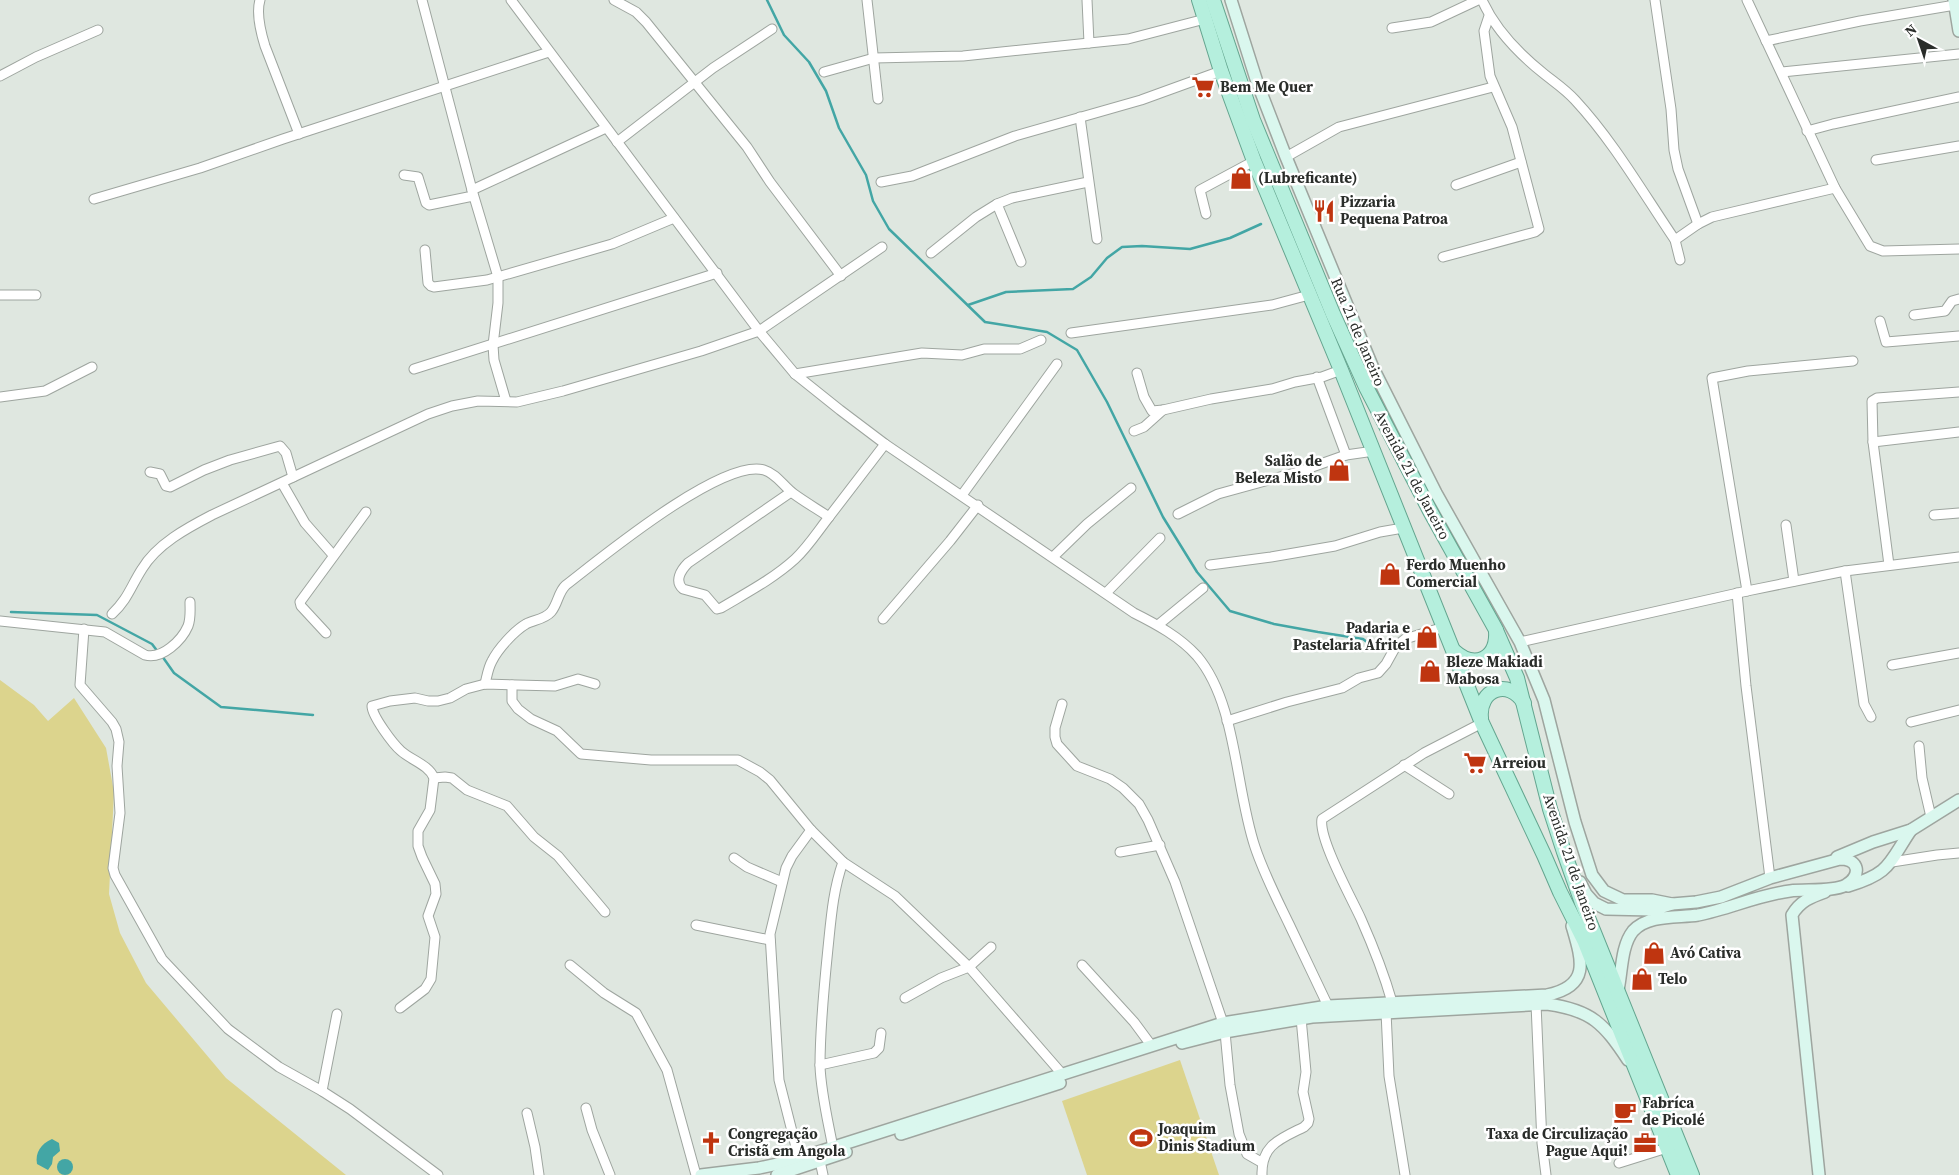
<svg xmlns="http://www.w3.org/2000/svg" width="1959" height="1175" font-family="'Source Serif 4',serif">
<rect width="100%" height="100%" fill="#dfe7e0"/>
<g fill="#dcd48d">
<polygon points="0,680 34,705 48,721 74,698 106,748 114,792 109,894 120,933 146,983 226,1078 346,1175 0,1175"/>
<polygon points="1180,1060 1219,1175 1087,1175 1062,1101"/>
</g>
<g fill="#43a6a5">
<path d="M 52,1139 L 59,1143 L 60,1151 L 53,1157 L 52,1164 L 48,1170 L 37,1164 C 35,1152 41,1144 52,1139 Z"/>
<circle cx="65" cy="1167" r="8"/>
</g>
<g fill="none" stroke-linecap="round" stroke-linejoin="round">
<g stroke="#43a6a5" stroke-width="2.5">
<polyline points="767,0 784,35 809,62 826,91 839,128 866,175 873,201 889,229 985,322 1047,332 1077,350 1107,402 1163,517 1197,572 1230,611 1274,624 1318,632 1363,639 1376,649"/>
<polyline points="968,305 1006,292 1073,289 1091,277 1107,258 1122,247 1142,246 1190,249 1230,238 1261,224"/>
<polyline points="11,612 97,615 152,644 158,652"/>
<polyline points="162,656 174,673 221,707 313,715"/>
</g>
<defs>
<g id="street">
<path d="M 260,0 C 256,13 261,33 265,46 L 299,134"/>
<polyline points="422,0 472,190 498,277 498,303 493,345 494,360 506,401"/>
<path d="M 511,0 L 759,331 L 795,374 L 840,410 L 885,444 L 1134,613 C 1156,624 1180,637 1197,656 C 1237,703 1235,788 1255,847 C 1264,874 1277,899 1289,924 C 1302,951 1315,979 1328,1006"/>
<polyline points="614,0 636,12 646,22 747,147 770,182 841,276"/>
<polyline points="867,0 878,99"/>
<polyline points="1087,0 1089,43"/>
<path d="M 1482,0 C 1495,29 1518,53 1543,73 C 1554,82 1565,89 1575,100 C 1614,142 1643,193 1675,240 L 1680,260"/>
<polyline points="1655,0 1671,109 1674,150 1678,169 1698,224"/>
<polyline points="1747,0 1835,188 1870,246 1883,251 1959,249"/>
<polyline points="1392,28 1431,22 1478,0"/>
<polyline points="1766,41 1860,21 1955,5"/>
<polyline points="824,72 874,58 963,56 1128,39 1205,19"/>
<polyline points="1782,72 1959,54"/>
<polyline points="0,76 36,57 98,30"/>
<polyline points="1080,117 1097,239"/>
<polyline points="1807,131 1833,124 1959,97"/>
<polyline points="617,142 713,68 772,29"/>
<polyline points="1286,157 1339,127 1493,87"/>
<polyline points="1876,160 1959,146"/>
<polyline points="404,175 418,177 426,203 429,205 473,196"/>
<polyline points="881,182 912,176 1015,136 1141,100 1221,71"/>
<polyline points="1456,185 1521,162"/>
<polyline points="472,190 606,128"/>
<polyline points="94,199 200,168 283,139 549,52"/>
<polyline points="997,204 1021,262"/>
<polyline points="1206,214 1200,190 1254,161"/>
<polyline points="1675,240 1698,224 1712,217 1835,188"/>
<polyline points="425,250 428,283 431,286 434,287 487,280 612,244 674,218"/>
<polyline points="931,253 976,217 997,204 1012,198 1088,182"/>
<polyline points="1443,257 1535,232 1539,229 1512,127 1490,76 1484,31 1489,16"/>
<polyline points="0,295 36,295"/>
<polyline points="1914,315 1945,311 1952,301 1959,299"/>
<polyline points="1880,321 1886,342 1959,336"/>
<polyline points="1071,333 1272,305 1309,295"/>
<polyline points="414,369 717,273"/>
<polyline points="1137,373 1144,397 1152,411 1163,410 1211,399 1272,389 1295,382 1322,377 1341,370"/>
<polyline points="795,374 922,353 962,355 984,349 1020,349 1041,340"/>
<polyline points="1317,377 1346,455"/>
<polyline points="0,397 45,391 92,367"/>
<polyline points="1134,431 1144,427 1163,410"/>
<polyline points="1873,442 1959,432"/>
<polyline points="150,472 160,474 166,486 170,487 204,470 230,460 280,446 286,453 293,477"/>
<polyline points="282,483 305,523 333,555"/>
<path d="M 791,492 L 688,563 C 681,570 674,581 683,589 L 705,595 L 717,609 L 721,608 C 746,593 773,579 795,559 C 808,547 818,531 829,517"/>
<polyline points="962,495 1057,364"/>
<polyline points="1178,514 1218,494 1298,472 1346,455 1374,451"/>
<polyline points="1934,515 1959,513"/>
<polyline points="1786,525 1794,581"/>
<polyline points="1053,557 1087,524 1131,488"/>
<polyline points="1210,565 1271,557 1335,546 1380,532 1403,528"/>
<polyline points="1889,565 1873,442 1872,401 1877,398 1959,392"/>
<polyline points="1845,571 1864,704 1871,717"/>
<polyline points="1747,591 1712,378 1748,371 1853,361"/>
<polyline points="1106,593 1160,538"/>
<polyline points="1737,593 1746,686 1770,878"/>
<path d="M 112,614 C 128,599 131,586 142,569 C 157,544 187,528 212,515 L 428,414 L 452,406 L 478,401 L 517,402 L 563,391 L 701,351 L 759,331 L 882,247"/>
<polyline points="883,619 950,541 978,505"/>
<path d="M 0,621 L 105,632 L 145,655 C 162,660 182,640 188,626 C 191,618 190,610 190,602"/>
<polyline points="1158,625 1203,588"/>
<polyline points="84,629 80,685 112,722 116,729 119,742 117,766 120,813 113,868 115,875 162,959 228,1029 279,1067 322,1091 350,1109 438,1175"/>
<polyline points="326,633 301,606 300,602 366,512"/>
<polyline points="1520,642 1747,591 1845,571 1959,557"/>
<polyline points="1892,665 1959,653"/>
<path d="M 485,684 C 487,676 488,668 492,661 C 498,649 514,631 526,624 C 534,620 545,619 551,612 C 558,604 558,592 566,585 C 601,558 722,458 764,470 C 777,474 783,486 794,494 C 805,502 817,509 829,517 L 885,444"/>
<polyline points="512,685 512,701 518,709 531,719 557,731 581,754 651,760 738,760 760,772 770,780 811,830 843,862 895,896 969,967 1063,1075"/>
<polyline points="1062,704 1055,728 1055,737 1057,744 1077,766 1110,779 1123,788 1139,804 1148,820 1175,882 1223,1023"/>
<polyline points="1227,721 1287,702 1342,688 1359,678 1378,673 1386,664 1396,646 1400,643 1405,639 1444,627"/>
<polyline points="1911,722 1959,710"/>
<polyline points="1919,746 1922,778 1931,817"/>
<polyline points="1404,765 1449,794"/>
<polyline points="434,778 445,777 452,778 467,790 507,806 534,837 558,856 605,912"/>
<polyline points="1120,852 1160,845"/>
<polyline points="734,858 747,867 782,882"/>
<polyline points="1892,862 1937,855 1959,853"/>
<polyline points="696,925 770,940"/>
<polyline points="570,965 604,993 636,1013 667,1070 696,1175"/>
<polyline points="1082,965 1134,1022 1151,1045"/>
<polyline points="905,998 941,978 969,967 991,947"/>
<path d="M 1392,1002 C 1384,974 1373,946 1361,919 C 1352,899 1318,838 1322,819 L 1424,753 L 1482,723"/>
<polyline points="1536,1004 1542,1143 1546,1175"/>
<path d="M 400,1008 L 425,989 L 431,979 L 435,937 L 428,916 L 436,894 L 435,884 L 422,857 L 418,846 L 418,831 L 430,810 L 434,778 C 429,765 411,760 401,751 C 393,744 372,716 372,706 L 390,701 L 415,698 L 428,701 L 438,701 L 450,698 L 466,689 L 485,684 L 555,686 L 578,679 L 595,684"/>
<polyline points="1386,1012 1389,1076 1405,1175"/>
<polyline points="1225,1032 1230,1085 1239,1134 1247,1154 1261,1162"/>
<polyline points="820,1065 874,1053 879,1048 881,1033"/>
<polyline points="322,1091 337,1014"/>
<polyline points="586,1108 592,1130 610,1175"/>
<polyline points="527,1113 535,1147 539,1175"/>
<path d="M 833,1148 C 828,1121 821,1093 820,1066 C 820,1027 824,987 828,948 C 831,919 833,890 843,862"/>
<polyline points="799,1159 779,1080 770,934 786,868 792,856 811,830"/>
<polyline points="820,1161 823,1175"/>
<polyline points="1619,1163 1667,1148"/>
<path d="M 1262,1175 C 1261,1145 1280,1139 1304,1127 L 1308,1123 L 1309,1119 L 1303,1092 L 1306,1072 L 1301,1018"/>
</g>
<g id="secondary">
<polyline points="1231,0 1257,82 1286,157 1373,368 1436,493 1520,642 1544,700 1575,822 1592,875 1604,891 1623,900 1652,900 1672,904"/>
<polyline points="1954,0 1959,31"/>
<polyline points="1837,857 1873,842 1911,830 1959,800"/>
<path d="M 1580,882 L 1586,894 L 1594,903 L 1606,909 L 1653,910 L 1672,904 L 1696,902 L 1721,897 L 1770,878 L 1840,859 C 1859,859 1862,875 1846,885 C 1833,892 1806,889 1790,891 C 1758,895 1729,909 1698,915 C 1678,918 1648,914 1633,931 C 1621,946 1622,972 1618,990"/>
<path d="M 1848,886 C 1891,873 1888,864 1911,830"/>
<path d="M 1182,1043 L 1225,1032 L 1312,1017 L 1547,1004 C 1592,1010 1604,1024 1628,1060"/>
<polyline points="901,1134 1060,1083"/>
<path d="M 701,1175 L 759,1168 L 787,1162 L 1223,1023 L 1328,1006 L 1547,995 C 1591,986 1582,960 1572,926"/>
<polyline points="777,1175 846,1152"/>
<path d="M 1819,1175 L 1792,915 C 1800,901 1811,897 1825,892"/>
</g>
<g id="primary">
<polyline points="1199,0 1221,71 1254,161 1341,370 1482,723 1544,855 1560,892 1584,940 1678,1175"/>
<polyline points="1213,0 1253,120 1333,314 1366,387 1430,511 1495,628 1517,678 1550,809 1564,852 1582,903 1692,1175"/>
<path d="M 1454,651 C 1475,670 1498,659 1496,630"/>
<path d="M 1481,718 C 1478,689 1509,678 1524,703"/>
</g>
</defs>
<use href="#street" stroke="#9ea59f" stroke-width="11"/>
<use href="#secondary" stroke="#9ea59f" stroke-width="14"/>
<use href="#primary" stroke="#64a58f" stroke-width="16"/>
<use href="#street" stroke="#fff" stroke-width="9"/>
<use href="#secondary" stroke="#daf7ee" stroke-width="11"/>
<use href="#primary" stroke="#b5efdd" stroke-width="14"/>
</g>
<defs>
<symbol id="supermarket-bare" viewBox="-9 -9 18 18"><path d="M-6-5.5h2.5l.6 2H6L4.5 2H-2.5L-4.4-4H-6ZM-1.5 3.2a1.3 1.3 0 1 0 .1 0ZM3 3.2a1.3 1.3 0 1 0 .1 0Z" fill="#bf3510" stroke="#fff" stroke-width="2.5" paint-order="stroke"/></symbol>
<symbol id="shop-bare" viewBox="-9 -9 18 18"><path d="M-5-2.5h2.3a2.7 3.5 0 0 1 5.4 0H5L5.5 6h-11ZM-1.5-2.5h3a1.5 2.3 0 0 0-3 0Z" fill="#bf3510" stroke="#fff" stroke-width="2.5" paint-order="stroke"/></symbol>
<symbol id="restaurant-bare" viewBox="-9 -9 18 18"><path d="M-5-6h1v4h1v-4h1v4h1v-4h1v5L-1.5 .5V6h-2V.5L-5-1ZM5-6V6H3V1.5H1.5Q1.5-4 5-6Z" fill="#bf3510" stroke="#fff" stroke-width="2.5" paint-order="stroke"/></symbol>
<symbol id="cafe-bare" viewBox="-9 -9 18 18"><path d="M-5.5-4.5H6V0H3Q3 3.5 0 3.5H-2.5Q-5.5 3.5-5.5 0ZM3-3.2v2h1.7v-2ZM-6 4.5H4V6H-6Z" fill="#bf3510" stroke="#fff" stroke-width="2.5" paint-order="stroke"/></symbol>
<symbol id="stadium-bare" viewBox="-9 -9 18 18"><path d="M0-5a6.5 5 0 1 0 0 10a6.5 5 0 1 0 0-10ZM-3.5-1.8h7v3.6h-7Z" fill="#bf3510" stroke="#fff" stroke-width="2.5" paint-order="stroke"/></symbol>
<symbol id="church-bare" viewBox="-9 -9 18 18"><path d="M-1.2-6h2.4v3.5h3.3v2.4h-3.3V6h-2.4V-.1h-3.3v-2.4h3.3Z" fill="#bf3510" stroke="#fff" stroke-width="2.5" paint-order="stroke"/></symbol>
<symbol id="office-bare" viewBox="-9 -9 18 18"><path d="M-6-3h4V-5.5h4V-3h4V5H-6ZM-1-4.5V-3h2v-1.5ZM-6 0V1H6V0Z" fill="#bf3510" stroke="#fff" stroke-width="2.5" paint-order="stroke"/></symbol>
</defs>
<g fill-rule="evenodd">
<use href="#supermarket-bare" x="1187" y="71" width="32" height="32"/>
<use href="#shop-bare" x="1225" y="162" width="32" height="32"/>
<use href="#restaurant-bare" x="1308" y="195" width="32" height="32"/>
<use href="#shop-bare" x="1323" y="454" width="32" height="32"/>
<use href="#shop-bare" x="1374" y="558" width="32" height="32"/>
<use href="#shop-bare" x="1411" y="621" width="32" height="32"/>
<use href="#shop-bare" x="1414" y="655" width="32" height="32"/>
<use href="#supermarket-bare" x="1459" y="747" width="32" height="32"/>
<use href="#shop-bare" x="1638" y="937" width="32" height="32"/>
<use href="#shop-bare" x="1626" y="963" width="32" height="32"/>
<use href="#cafe-bare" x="1609" y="1096" width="32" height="32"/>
<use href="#stadium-bare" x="1125" y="1122" width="32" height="32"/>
<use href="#church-bare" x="695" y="1127" width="32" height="32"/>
<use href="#office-bare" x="1629" y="1127" width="32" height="32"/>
</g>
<g text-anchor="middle" stroke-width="5" stroke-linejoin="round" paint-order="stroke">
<g font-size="15" font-weight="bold" fill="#2a2d2a" stroke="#fff" text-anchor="start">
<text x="1220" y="92">Bem Me Quer</text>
<text x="1258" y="183">(Lubreficante)</text>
<text x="1340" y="207">Pizzaria<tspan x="1340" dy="17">Pequena Patroa</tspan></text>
<text x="1322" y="466" text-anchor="end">Salão de<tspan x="1322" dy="17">Beleza Misto</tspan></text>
<text x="1406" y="570">Ferdo Muenho<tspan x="1406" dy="17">Comercial</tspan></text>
<text x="1410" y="633" text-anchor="end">Padaria e<tspan x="1410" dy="17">Pastelaria Afritel</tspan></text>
<text x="1446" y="667">Bleze Makiadi<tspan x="1446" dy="17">Mabosa</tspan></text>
<text x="1492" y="768">Arreiou</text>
<text x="1670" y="958">Avó Cativa</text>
<text x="1658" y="984">Telo</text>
<text x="1642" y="1108">Fabríca<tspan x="1642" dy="17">de Picolé</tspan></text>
<text x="1158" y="1134">Joaquim<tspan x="1158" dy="17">Dinis Stadium</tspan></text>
<text x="728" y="1139">Congregação<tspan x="728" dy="17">Cristã em Angola</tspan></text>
<text x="1628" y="1139" text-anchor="end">Taxa de Circulização<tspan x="1628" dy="17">Pague Aqui!</tspan></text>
</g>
<g font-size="15" fill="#2a2d2a" stroke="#fff">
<text transform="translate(1358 332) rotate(67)" y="5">Rua 21 de Janeiro</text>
<text transform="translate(1412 475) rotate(62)" y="5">Avenida 21 de Janeiro</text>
<text transform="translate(1571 862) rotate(71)" y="5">Avenida 21 de Janeiro</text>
</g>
</g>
<g transform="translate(1919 40) rotate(320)" stroke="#ffffff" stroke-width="4" paint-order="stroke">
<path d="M0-4L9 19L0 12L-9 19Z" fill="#2a2d2a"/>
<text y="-8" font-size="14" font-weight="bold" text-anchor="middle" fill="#2a2d2a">N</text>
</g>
</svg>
